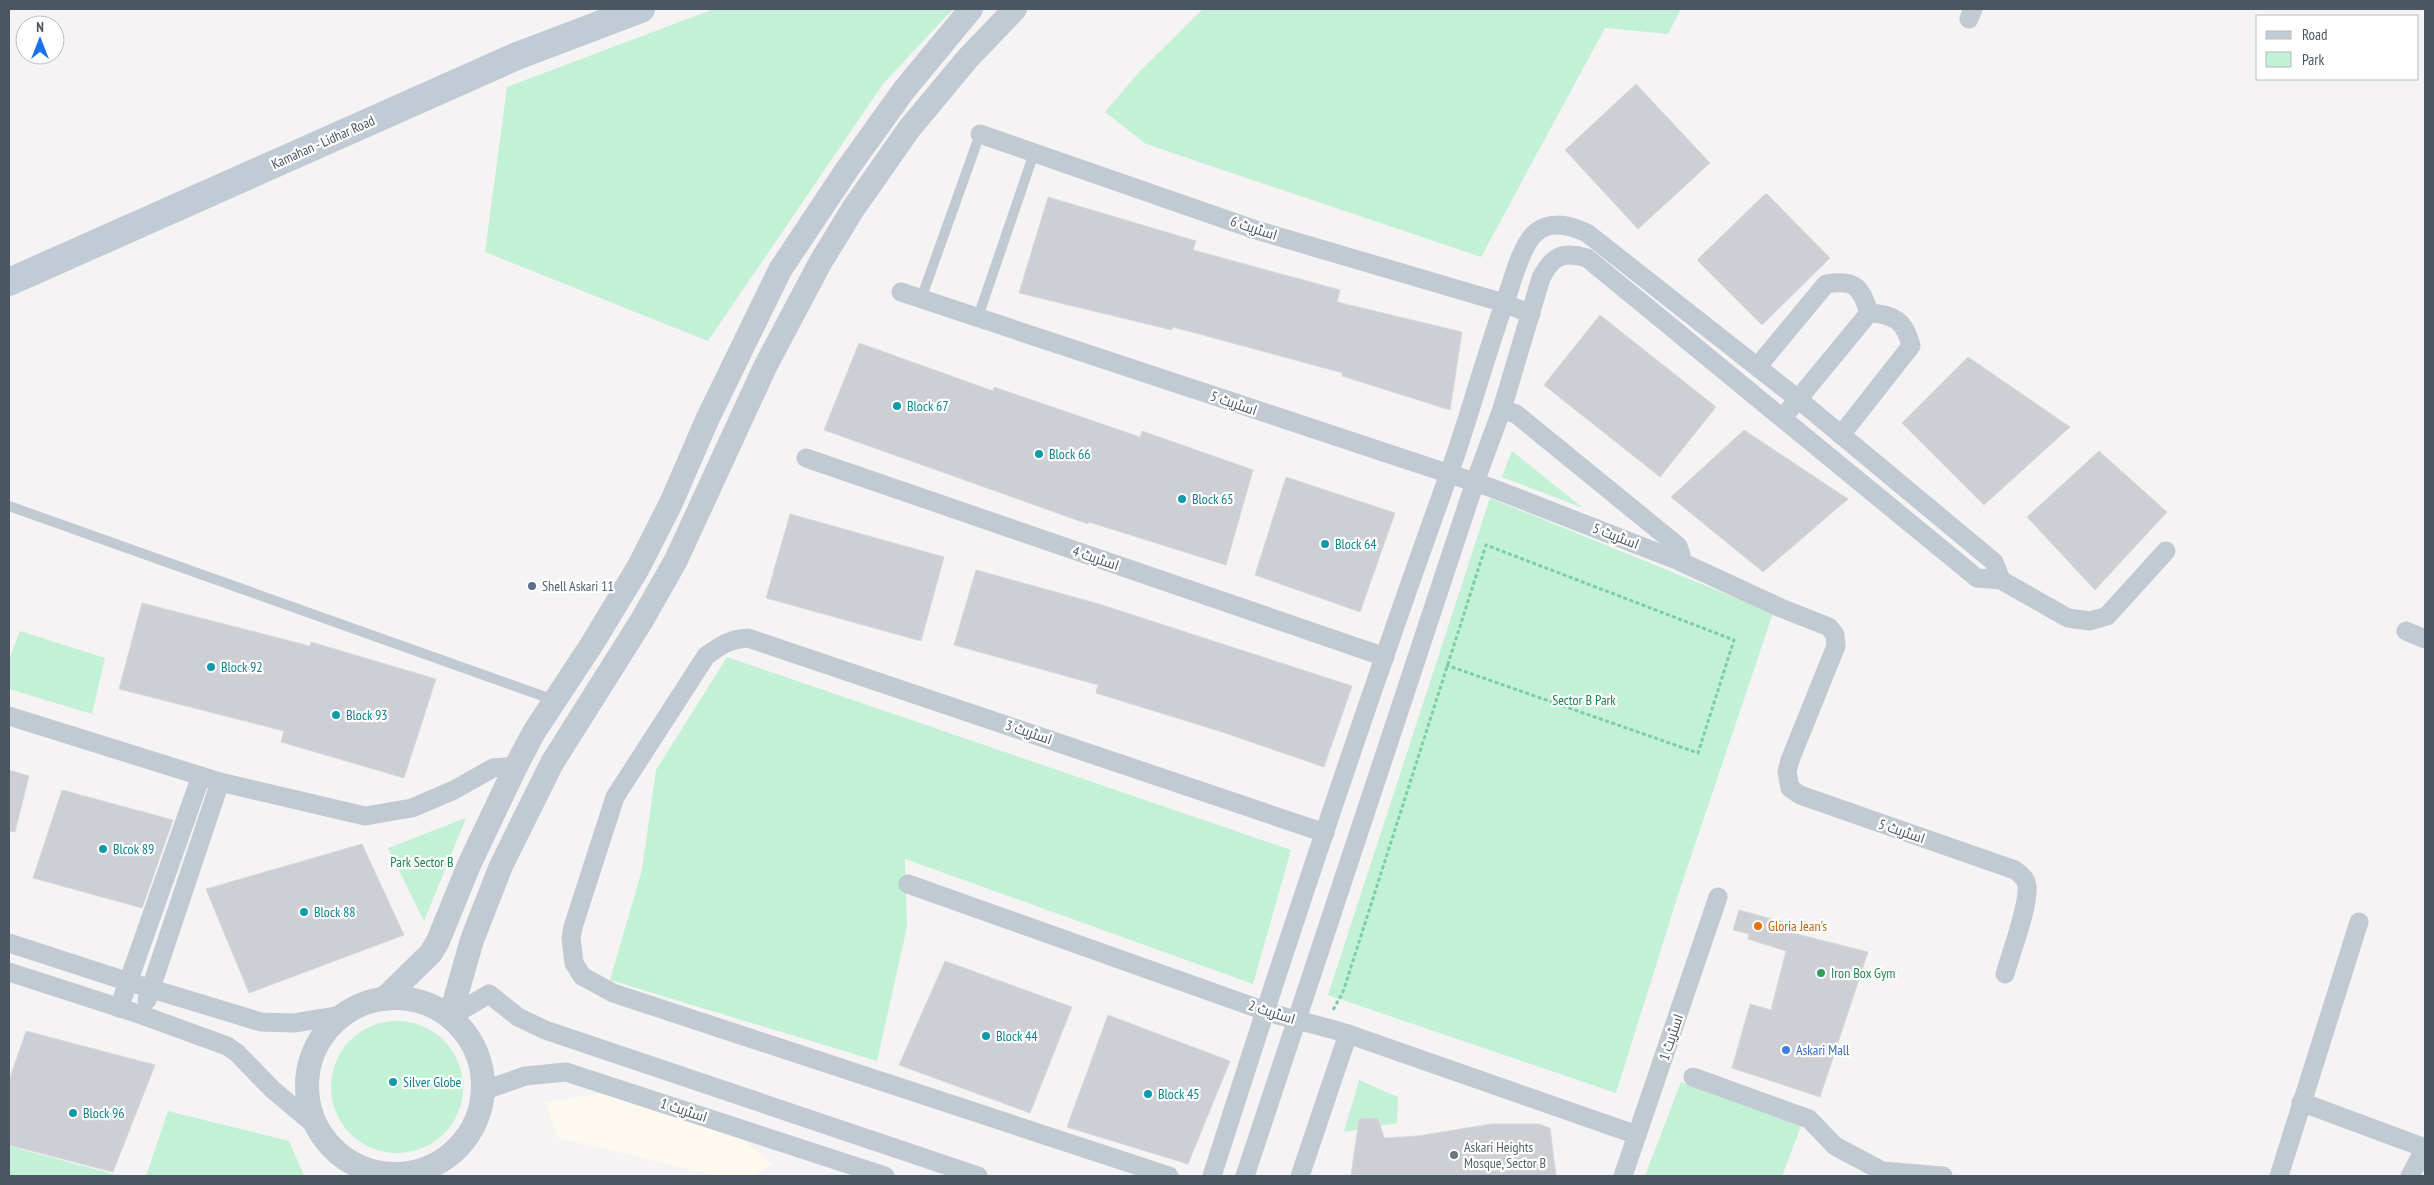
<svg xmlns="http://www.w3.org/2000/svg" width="2434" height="1185" font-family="'PT Sans Narrow',Cairo,sans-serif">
<rect width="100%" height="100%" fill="#f5f3f3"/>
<polygon fill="#fdf9ef" points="604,1093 741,1139 773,1164 752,1176 718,1176 558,1138 545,1102"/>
<g fill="#c3f1d5">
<polygon points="714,9 953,9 883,84 708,341 485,252 507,87"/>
<polygon points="1203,9 1681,9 1668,34 1605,28 1481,257 1146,144 1105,112 1139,72"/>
<polygon points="1512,451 1583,508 1502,477"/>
<polygon points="1490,498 1773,613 1679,892 1616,1093 1328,995"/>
<polygon points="20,631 105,658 92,714 9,689 9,660"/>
<polygon points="727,657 1291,850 1253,984 905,859 907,927 877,1061 610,980 642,870 656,770"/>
<polygon points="466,818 424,921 388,848"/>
<circle cx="397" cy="1087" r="66"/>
<polygon points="1359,1080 1398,1097 1397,1123 1344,1132"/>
<polygon points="1681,1082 1801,1126 1782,1176 1645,1176"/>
<polygon points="168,1111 289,1141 304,1176 146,1176"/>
<polygon points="9,1146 120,1176 9,1176"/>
</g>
<g fill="#cdcfd5" stroke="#d7d9de">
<polygon points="1636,84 1710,163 1638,229 1565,150"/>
<polygon points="1766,193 1830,258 1762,325 1697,260"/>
<polygon points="1048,197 1196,241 1193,250 1340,290 1337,302 1462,332 1450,410 1342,376 1343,373 1173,327 1172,330 1019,293"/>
<polygon points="1600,315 1716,407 1660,477 1544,385"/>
<polygon points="859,343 993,391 994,387 1140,437 1142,431 1253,470 1226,565 1089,522 1088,524 824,430"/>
<polygon points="1968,357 2070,427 1984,505 1902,423"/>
<polygon points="1744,430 1848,499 1763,572 1671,497"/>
<polygon points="2099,451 2167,512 2095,590 2027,517"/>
<polygon points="1286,477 1395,513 1360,612 1255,575"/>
<polygon points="790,514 944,557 921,641 766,598"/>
<polygon points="976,570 1099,604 1352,686 1324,767 1219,731 1096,693 1098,685 954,645"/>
<polygon points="142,603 310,646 311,642 436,679 404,778 281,742 284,731 119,689"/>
<polygon points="9,770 29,776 15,832 9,831"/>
<polygon points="62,790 173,820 142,908 33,878"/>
<polygon points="362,844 404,935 249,993 206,889"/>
<polygon points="1739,910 1783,922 1781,930 1868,952 1820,1097 1732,1068 1750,1004 1771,1010 1786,951 1748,939 1749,934 1733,930"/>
<polygon points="945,961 1072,1007 1030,1113 899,1065"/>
<polygon points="1108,1015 1230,1061 1188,1164 1067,1127"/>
<polygon points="26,1031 155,1065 113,1172 9,1145 9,1081"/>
<polygon points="1378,1118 1384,1138 1418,1136 1491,1124 1539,1124 1550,1128 1556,1176 1351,1176 1359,1119"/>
</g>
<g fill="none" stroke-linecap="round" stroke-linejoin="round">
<polyline stroke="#7ad0a6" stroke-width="3" stroke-dasharray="4 2.5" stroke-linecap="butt" points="1333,1010 1343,992 1486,545 1734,640 1698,753 1446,665"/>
<g stroke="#c1cad2" stroke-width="10">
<polyline points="921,299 980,134"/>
<polyline points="978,317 1034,153"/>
<polyline points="9,506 554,700"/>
</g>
<g stroke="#c1cad2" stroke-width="19">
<polyline points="1969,19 1973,9"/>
<polyline points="980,134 1256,230 1504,303 1531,314"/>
<path d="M 901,292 L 1492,488 L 1679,561 L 1781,608 L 1829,627 L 1835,635 L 1836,646 L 1790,760 L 1787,772 L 1790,788 L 1800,795 L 2015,870 C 2021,875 2026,878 2027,886 C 2029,906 2011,953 2005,974"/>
<path d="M 1758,366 L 1826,284 C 1855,279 1861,287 1869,313"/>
<polyline points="1502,409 1516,414 1678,546 1681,555 1679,561"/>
<polyline points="1790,409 1869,313"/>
<path d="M 1841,435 L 1911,346 C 1905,321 1894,314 1869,313"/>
<polyline points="806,458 1385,657"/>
<polyline points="2406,631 2425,639"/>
<polyline points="9,716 220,782 365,816 412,808 454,790 493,768 516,766"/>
<path d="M 908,884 L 1265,1011 C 1292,1020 1320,1025 1348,1034 L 1637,1135"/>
<polyline points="9,943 129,982 261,1022 294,1023 343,1015"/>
<polyline points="9,972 142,1015 227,1046 237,1053 273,1090 315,1125"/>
<polyline points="147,1000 220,782"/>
<polyline points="119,1008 201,776"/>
<polyline points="450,1017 489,994 518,1017 545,1030 978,1176"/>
<polyline points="1693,1077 1809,1119 1835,1146 1882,1171 1943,1176"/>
<polyline points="483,1091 525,1076 566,1072 885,1176"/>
<polyline points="2301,1102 2425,1148"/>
<path d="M 1169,1176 L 613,993 L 582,976 L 574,963 L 571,938 L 573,927 L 615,797 L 706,656 C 721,645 730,639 748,638 L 1325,833"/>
<path d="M 1212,1176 C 1287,941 1365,707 1449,474 C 1470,415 1486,353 1508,293 C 1514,276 1519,255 1530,239 C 1544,219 1568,224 1587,233 L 1798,399 L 1994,562 L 2001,580"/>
<path d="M 1245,1176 L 1475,482 L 1502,409 L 1541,278 C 1553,255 1563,251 1587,258 L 1977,578 L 2001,580 L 2068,618 L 2090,621 L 2107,616 L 2166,551"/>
<polyline points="1300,1176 1348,1034"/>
<polyline points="1623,1176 1718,897"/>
<polyline points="2279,1176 2359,922"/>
<polyline points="2410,1176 2425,1148"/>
</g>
<g stroke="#c1cad2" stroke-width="24">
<circle cx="395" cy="1086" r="88"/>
<polyline points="384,999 431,953 438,941 469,865 516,766 534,732 592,644 638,568 671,503 707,420 780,270 848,168 904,90 971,9"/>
<polyline points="450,1017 472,940 501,866 552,763 642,620 676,560 765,367 820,263 853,209 909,129 968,58 1015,9"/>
</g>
<polyline stroke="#c1cbd6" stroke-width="28" points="9,282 517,56 641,9"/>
</g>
<g fill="#0f9aa8" stroke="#fff" stroke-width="2">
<circle cx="897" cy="406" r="5"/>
<circle cx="1039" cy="454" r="5"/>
<circle cx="1182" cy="499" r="5"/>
<circle cx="1325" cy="544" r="5"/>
<circle cx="211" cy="667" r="5"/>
<circle cx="336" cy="715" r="5"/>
<circle cx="103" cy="849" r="5"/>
<circle cx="304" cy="912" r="5"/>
<circle cx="986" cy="1036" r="5"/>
<circle cx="393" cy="1082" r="5"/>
<circle cx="1148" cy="1094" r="5"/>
<circle cx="73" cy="1113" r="5"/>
</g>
<circle fill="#5c6f8a" stroke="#fff" stroke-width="2" cx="532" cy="586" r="5"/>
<circle fill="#e8710a" stroke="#fff" stroke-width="2" cx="1758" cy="926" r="5"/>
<circle fill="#2e9e5b" stroke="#fff" stroke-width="2" cx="1821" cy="973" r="5"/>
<circle fill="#3f7fe0" stroke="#fff" stroke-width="2" cx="1786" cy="1050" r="5"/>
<circle fill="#6b7280" stroke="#fff" stroke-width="2" cx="1454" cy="1155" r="5"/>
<g text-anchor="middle" stroke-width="4.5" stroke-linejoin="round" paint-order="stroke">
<g font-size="14" fill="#4a5661" stroke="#fff">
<text transform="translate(323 142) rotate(-24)" y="5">Kamahan - Lidhar Road</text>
<text transform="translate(1254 228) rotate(18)" y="5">اسٹریٹ 6</text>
<text transform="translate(1234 403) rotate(19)" y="5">اسٹریٹ 5</text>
<text transform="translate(1616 536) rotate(21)" y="5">اسٹریٹ 5</text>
<text transform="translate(1096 558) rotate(19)" y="5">اسٹریٹ 4</text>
<text transform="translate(1029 732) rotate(19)" y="5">اسٹریٹ 3</text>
<text transform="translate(1902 831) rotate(19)" y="5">اسٹریٹ 5</text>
<text transform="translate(1272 1012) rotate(18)" y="5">اسٹریٹ 2</text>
<text transform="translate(1671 1037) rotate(-71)" y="5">اسٹریٹ 1</text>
<text transform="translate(684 1110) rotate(18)" y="5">اسٹریٹ 1</text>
</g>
<g font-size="14" fill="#0d838f" stroke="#fff" text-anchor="start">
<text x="907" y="411">Block 67</text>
<text x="1049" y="459">Block 66</text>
<text x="1192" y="504">Block 65</text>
<text x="1335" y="549">Block 64</text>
<text x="221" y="672">Block 92</text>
<text x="346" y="720">Block 93</text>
<text x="113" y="854">Blcok 89</text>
<text x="314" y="917">Block 88</text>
<text x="996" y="1041">Block 44</text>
<text x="403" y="1087">Silver Globe</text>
<text x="1158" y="1099">Block 45</text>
<text x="83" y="1118">Block 96</text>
</g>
<g font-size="14" fill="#4e5e75" stroke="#fff" text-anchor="start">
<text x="542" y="591">Shell Askari 11</text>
</g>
<g font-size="14" fill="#17864f" stroke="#fff">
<text x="1584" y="705">Sector B Park</text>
<text x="422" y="867">Park Sector B</text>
</g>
<g font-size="14" fill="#c56008" stroke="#fff" text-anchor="start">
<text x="1768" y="931">Gloria Jean's</text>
</g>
<g font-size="14" fill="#27864d" stroke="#fff" text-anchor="start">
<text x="1831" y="978">Iron Box Gym</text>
</g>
<g font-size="14" fill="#366cbe" stroke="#fff" text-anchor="start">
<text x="1796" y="1055">Askari Mall</text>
</g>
<g font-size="14" fill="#5b616d" stroke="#fff" text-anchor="start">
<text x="1464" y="1152">Askari Heights<tspan x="1464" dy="16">Mosque, Sector B</tspan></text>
</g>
</g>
<rect width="2434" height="1185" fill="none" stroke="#4a5661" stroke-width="20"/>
<rect x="2256" y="15" width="162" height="65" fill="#ffffff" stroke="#b7bbc0"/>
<rect x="2266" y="31" width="25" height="8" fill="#c1cbd6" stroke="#b7bbc0"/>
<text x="2302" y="40" font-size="15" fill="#4a5661">Road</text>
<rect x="2266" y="52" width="25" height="15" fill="#c3f1d5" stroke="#b7bbc0"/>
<text x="2302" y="65" font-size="15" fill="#4a5661">Park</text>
<g transform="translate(40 40)"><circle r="24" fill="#ffffff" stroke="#b7bbc0"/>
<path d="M0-4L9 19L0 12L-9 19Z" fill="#1a73e8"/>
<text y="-8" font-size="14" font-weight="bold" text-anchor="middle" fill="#4a5661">N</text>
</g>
</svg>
